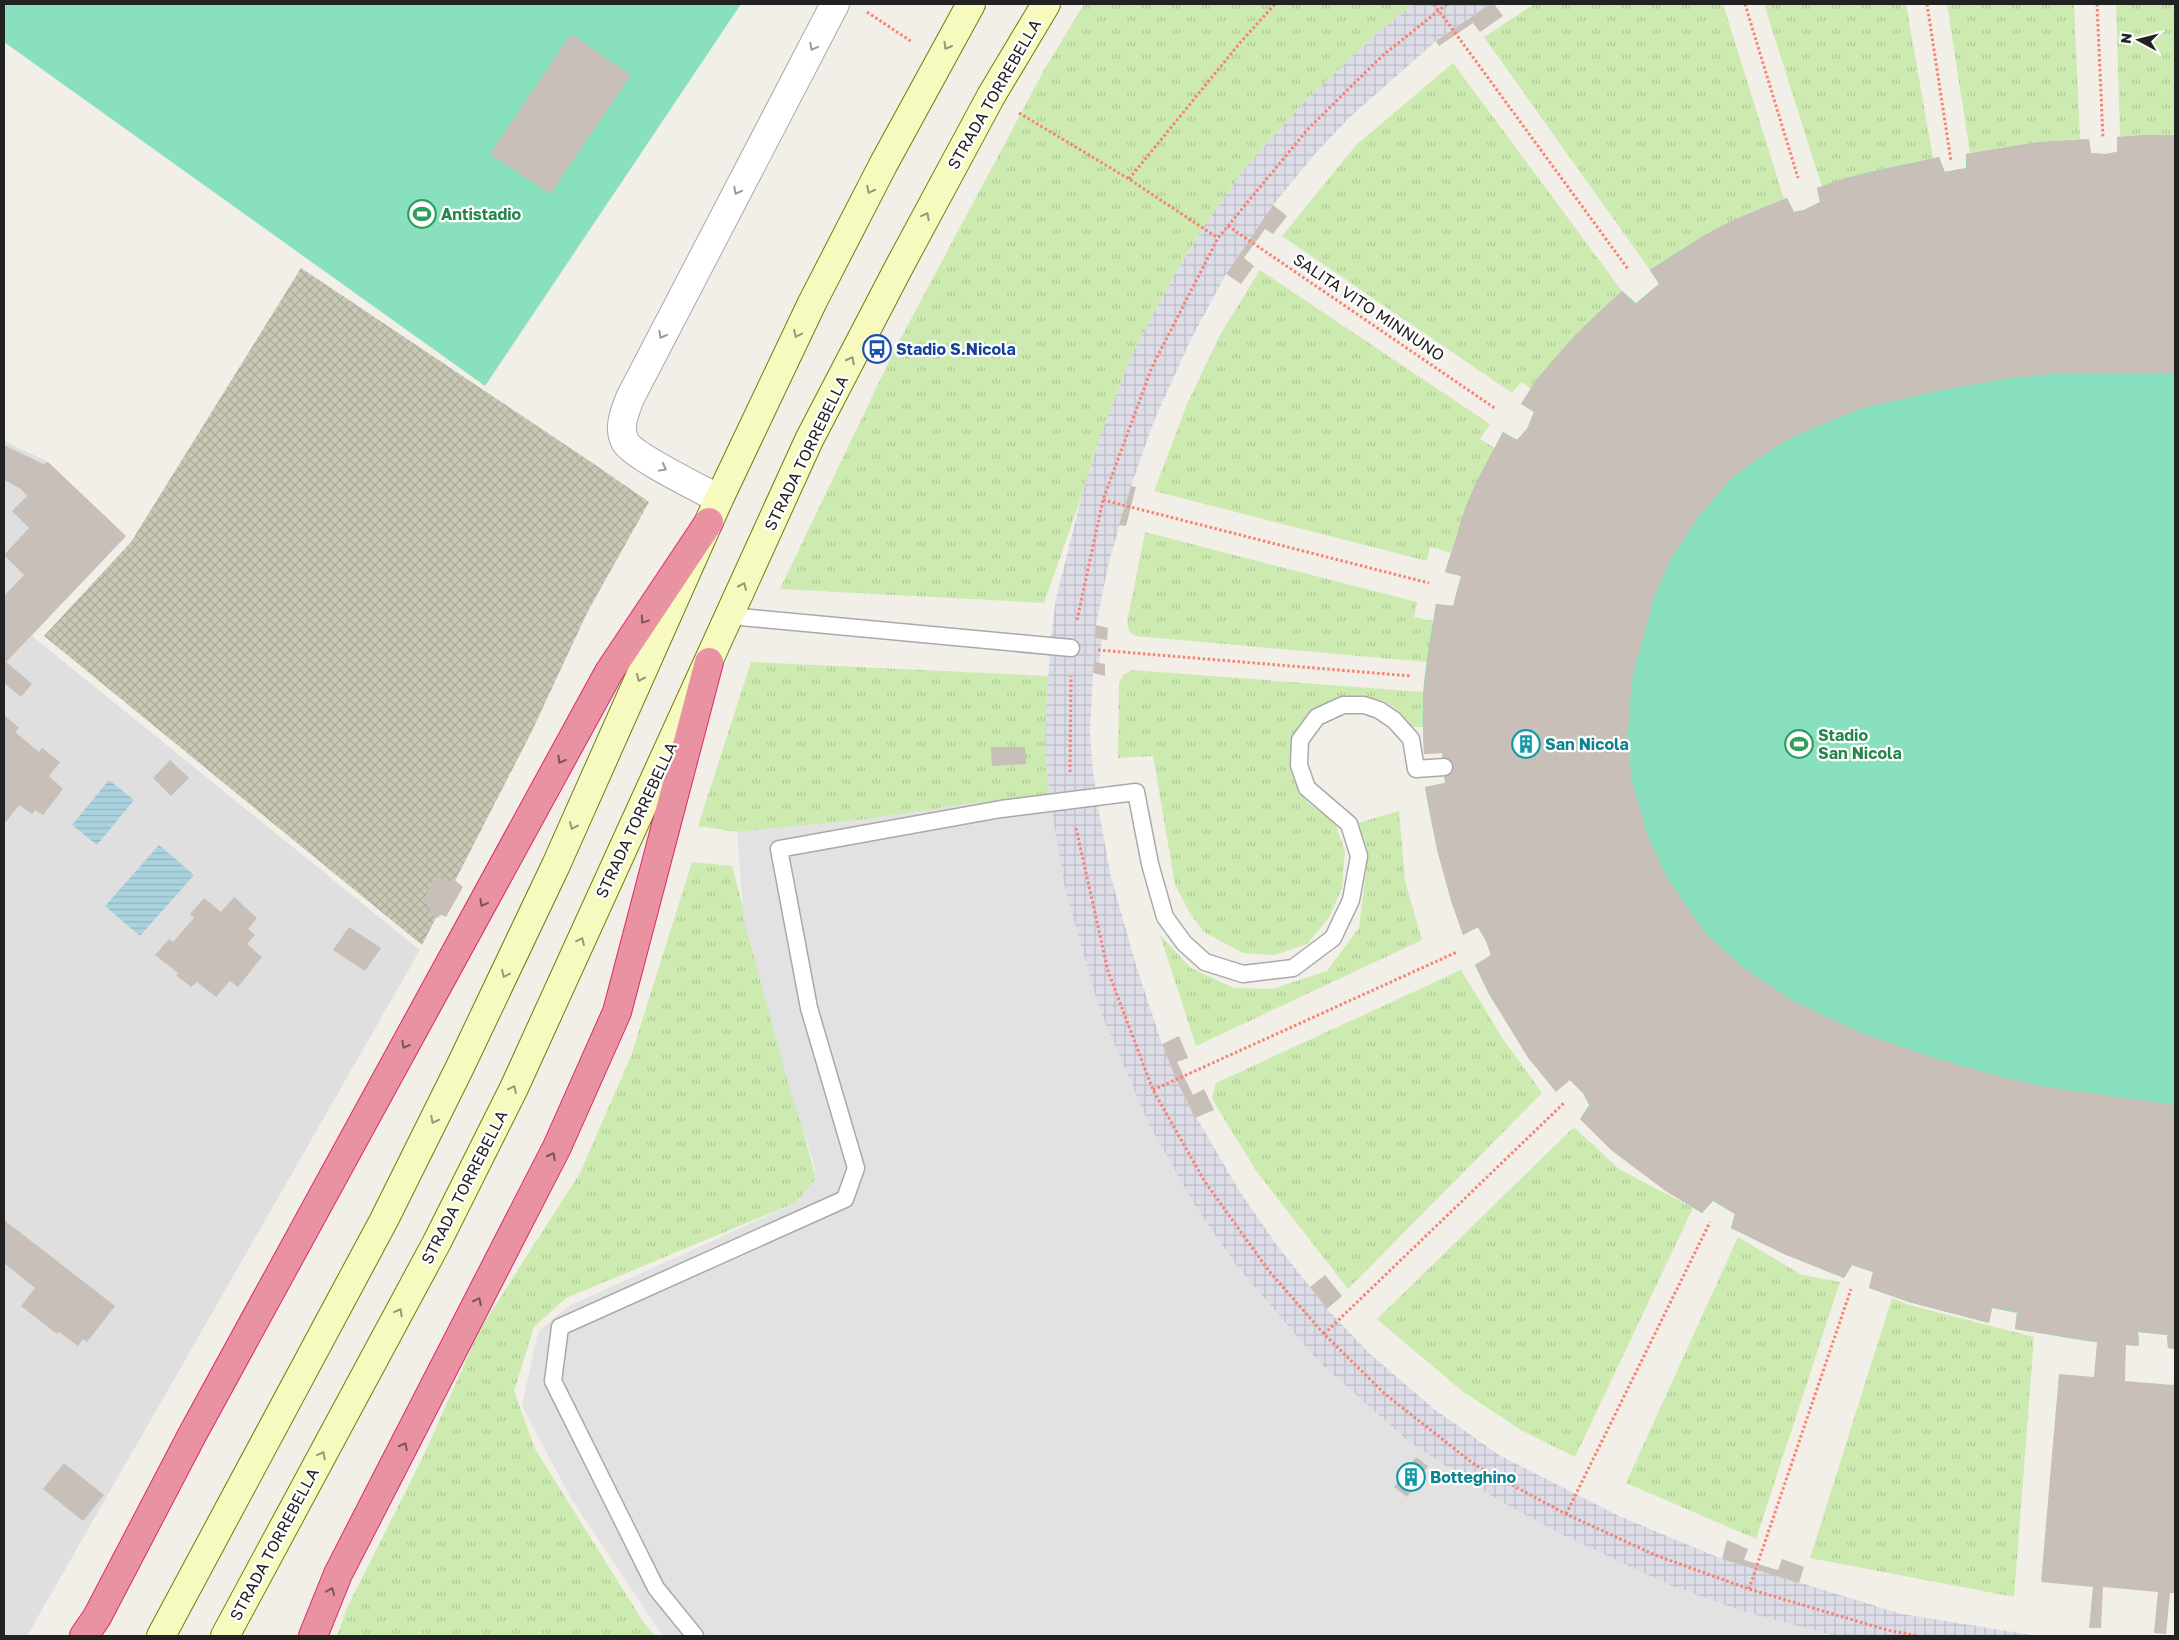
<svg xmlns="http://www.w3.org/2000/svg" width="2179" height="1640" font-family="'Golos Text',sans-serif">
<defs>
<pattern id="construction-cross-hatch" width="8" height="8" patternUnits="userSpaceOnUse" patternTransform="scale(1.25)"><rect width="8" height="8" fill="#c7c7b4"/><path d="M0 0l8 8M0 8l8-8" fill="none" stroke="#abab9a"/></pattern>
<pattern id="grass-tufts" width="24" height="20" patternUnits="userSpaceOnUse" patternTransform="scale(1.25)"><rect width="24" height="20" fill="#cdebb0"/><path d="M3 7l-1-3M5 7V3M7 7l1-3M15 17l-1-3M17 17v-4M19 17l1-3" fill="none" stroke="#b0c997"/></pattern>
<pattern id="plaza-grid" width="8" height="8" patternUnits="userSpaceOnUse" patternTransform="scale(1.25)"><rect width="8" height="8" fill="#dddde8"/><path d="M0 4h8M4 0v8" fill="none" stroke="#bdbdc7"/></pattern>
<pattern id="water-rules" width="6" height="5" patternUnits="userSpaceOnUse" patternTransform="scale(1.25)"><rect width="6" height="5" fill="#aad3df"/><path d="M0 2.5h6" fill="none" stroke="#92b5bf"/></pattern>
</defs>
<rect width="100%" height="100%" fill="#f2efe9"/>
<polygon fill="#e0dfdf" points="4,441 48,462 126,536 32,636 420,950 27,1636 4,1636"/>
<polygon fill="url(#construction-cross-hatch)" points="301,268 594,464 649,502 587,613 531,733 422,945 44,636 131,542"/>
<g fill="url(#grass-tufts)">
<polygon points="1084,4 1413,4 1380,31 1306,100 1245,168 1196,239 1174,276 1133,352 1098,443 1082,495 1044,603 780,589 894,351 1044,70"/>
<polygon points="1534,4 1723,4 1784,199 1735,219 1650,270 1484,37"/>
<polygon points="1764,4 1906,4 1933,158 1868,172 1822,187"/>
<polygon points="1947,4 2074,4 2080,139 2039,142 1970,153"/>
<polygon points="2116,4 2175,4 2175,135 2120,136"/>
<polygon points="1453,63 1622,291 1577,333 1531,389 1521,382 1512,393 1282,236 1356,145"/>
<polygon points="1260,270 1490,424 1480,439 1495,448 1456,535 1451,553 1430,547 1427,561 1154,491 1187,404 1221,333"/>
<polygon points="1145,532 1417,602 1414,617 1433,621 1427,662 1135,636 1129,631 1127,622"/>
<polygon points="751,662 1049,676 1045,739 1049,794 860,820 737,832 698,826"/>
<polygon points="1132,670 1424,692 1423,727 1411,727 1395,708 1381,700 1356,697 1338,697 1326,703 1308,715 1296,730 1292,749 1295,782 1308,803 1335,823 1345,851 1342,888 1329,918 1307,944 1275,955 1243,953 1204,932 1191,915 1175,885 1153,756 1118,758 1119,684 1123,675"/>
<polygon points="1399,811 1405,881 1422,940 1196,1046 1160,935 1191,968 1234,988 1272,989 1327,971 1359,928 1366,872 1358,823"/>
<polygon points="692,862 732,866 816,1179 795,1203 566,1298 534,1327 514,1391 535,1449 642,1620 655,1636 337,1636 347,1608 421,1461 480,1329 580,1173 631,1056"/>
<polygon points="1461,970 1503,1039 1542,1093 1348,1289 1257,1172 1212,1099 1216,1083"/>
<polygon points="1574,1127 1619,1169 1693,1208 1575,1457 1521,1430 1462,1391 1377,1319"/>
<polygon points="1738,1237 1802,1275 1840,1282 1756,1539 1626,1483"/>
<polygon points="1892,1298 1909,1305 2034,1337 2014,1597 1810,1558"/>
</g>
<g fill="#88e0be">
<polygon points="4,4 741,4 485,386 4,42"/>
<path d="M 2146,135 L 2175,135 L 2175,1349 L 2168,1348 L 2167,1335 L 2138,1332 L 2139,1346 L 2086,1341 L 2015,1329 L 2017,1313 L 1992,1308 L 1989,1323 L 1909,1302 L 1869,1288 L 1873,1272 L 1852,1265 L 1844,1278 L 1784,1254 L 1731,1228 L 1735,1214 L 1713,1201 L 1702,1213 C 1656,1186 1617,1156 1580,1119 L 1589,1105 L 1583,1093 L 1570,1080 L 1529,1059 L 1489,994 L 1475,965 L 1491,955 L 1486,941 L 1478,927 L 1463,935 C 1447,886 1433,838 1425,787 L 1445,783 L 1442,753 L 1424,754 C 1423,734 1422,715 1423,696 C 1425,665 1431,634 1436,604 L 1453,606 L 1461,576 L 1445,572 L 1466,506 L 1478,479 L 1503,432 L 1517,440 L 1527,429 L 1534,412 L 1521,404 C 1548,361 1584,325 1622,291 L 1636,303 L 1659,284 L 1650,270 C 1693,241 1738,216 1787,198 L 1794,212 L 1804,210 L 1820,202 L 1817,188 L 1868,172 L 1939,157 L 1945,172 L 1966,168 L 1966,154 L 2039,142 L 2089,139 L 2091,153 L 2105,154 L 2117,152 L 2117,137 Z"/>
</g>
<polygon fill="#e2e2e2" points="1049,794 1099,1008 1149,1123 1197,1209 1236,1265 1318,1361 1408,1441 1488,1494 1672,1586 1742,1611 1835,1636 663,1636 572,1500 522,1406 538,1332 567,1307 795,1203 816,1179 814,1164 790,1090 744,920 737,832 860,820 979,802 980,807"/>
<polygon fill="url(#plaza-grid)" points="1413,4 1490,4 1436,41 1350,117 1314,155 1273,205 1226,274 1190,341 1154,421 1131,486 1109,562 1096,625 1095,638 1102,640 1099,663 1094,663 1093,673 1090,731 1092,762 1096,796 1111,877 1136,965 1162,1044 1185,1098 1240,1192 1276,1244 1327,1309 1370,1354 1434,1409 1499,1455 1619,1516 1722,1559 1902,1614 2039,1636 1835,1636 1742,1611 1672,1586 1557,1532 1488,1494 1408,1441 1318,1361 1236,1265 1197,1209 1149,1124 1099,1008 1065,888 1049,794 1045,739 1050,646 1056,599 1082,495 1100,437 1133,352 1174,276 1203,228 1245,168 1306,100 1380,31"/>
<g fill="url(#water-rules)">
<polygon points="109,780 134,800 97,845 72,825"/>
<polygon points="159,845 194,875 140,936 105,906"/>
</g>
<g fill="#c7bfb8">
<polygon points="1490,4 1494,4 1503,16 1480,32 1473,23 1439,46 1436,41"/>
<polygon points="571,34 631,75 550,194 490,154"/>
<polygon points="2146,135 2175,135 2175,374 2061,373 2005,379 1937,391 1863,408 1813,428 1782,443 1756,460 1731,479 1698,517 1672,557 1655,594 1632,679 1628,731 1631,776 1648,837 1668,879 1705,933 1745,969 1793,1001 1859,1032 1932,1057 1990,1074 2046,1087 2175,1105 2175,1349 2168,1348 2167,1335 2138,1332 2139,1346 2126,1345 2125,1378 2125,1381 2173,1385 2175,1380 2175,1593 2170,1593 2166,1634 2154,1633 2158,1592 2103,1587 2101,1628 2089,1628 2093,1587 2041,1582 2059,1374 2094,1377 2097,1342 2015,1329 2017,1312 2002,1309 1992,1308 1989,1323 1909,1302 1869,1288 1873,1272 1852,1265 1844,1278 1784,1254 1731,1228 1735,1214 1713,1200 1702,1213 1667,1192 1611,1150 1580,1119 1590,1105 1583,1093 1570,1080 1556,1092 1529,1059 1489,994 1475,965 1491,955 1486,941 1478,927 1463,935 1451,901 1437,850 1425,787 1445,783 1442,753 1424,754 1423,727 1423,695 1427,662 1436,604 1453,606 1461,576 1445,572 1466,506 1478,479 1503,432 1517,440 1527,429 1534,412 1521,404 1536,380 1577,333 1622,291 1636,304 1659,284 1650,270 1703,236 1735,219 1787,198 1794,212 1804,210 1820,202 1817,188 1845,178 1939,157 1944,172 1967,168 1966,154 2039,142 2089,139 2091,153 2105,154 2117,152 2117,137"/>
<polygon points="1273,205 1287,216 1273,234 1265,229 1244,258 1254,266 1241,284 1226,274"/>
<polygon points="4,445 43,464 48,462 126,536 6,662 32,684 21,697 4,683 4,596 24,575 4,555 29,528 12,511 27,496 21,489 4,480"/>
<polygon points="1131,486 1136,487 1126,526 1119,525"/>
<polygon points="1096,625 1108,628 1107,640 1095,638"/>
<polygon points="1094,662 1105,664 1105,676 1093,673"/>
<polygon points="4,715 19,728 15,732 39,752 42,748 60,762 49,776 63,789 43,815 35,810 32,814 19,805 6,822 4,820"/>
<polygon points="991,747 1025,747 1026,764 992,766"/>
<polygon points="170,760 189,778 171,796 153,778"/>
<polygon points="436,877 448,882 452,878 463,887 446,917 441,915 437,918 429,912 430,906 423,901"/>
<polygon points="234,897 257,918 248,929 255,935 247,944 262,957 238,987 230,981 216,997 197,982 191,987 176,975 178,973 155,955 169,939 173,942 194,918 190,914 204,898 221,912"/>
<polygon points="349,927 381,948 365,971 333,950"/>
<polygon points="1179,1036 1188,1058 1177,1062 1193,1095 1204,1089 1214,1110 1195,1118 1176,1079 1162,1044"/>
<polygon points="4,1220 115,1306 87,1342 83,1339 78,1346 59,1332 57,1334 21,1306 35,1288 4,1263"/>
<polygon points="1325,1275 1342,1296 1327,1309 1310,1287"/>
<polygon points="1416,1457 1428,1466 1407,1497 1394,1487"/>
<polygon points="64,1463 104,1495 83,1521 43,1489"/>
<polygon points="1727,1540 1748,1549 1744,1560 1778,1570 1782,1559 1804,1567 1799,1583 1722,1559"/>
</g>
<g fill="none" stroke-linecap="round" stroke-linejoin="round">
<defs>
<g id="lane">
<polyline points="730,616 1071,648"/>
<polyline points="695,1636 656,1588 553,1381 560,1327 845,1199 856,1168 809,1008 779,849 1001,809 1136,792 1150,864 1165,917 1184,943 1205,962 1243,974 1293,968 1333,938 1351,900 1359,856 1349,824 1307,788 1299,765 1300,740 1317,717 1343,705 1364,705 1379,710 1394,720 1411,739 1416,769 1444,767"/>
</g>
<path id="street" d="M 719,499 C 701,489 635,457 626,443 C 617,429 625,411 630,398 L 835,4"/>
<g id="secondary">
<polyline points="161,1636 384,1220 460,1067 556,865 719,499 812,303 883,165 971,4"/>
<polyline points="225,1636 437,1242 514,1088 809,440 899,267 991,96 1046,4"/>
</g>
<g id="highway">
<polyline points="84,1636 97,1617 192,1435 609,672 709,522"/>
<polyline points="313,1636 338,1574 557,1147 617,1012 709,662"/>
</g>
</defs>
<use href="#lane" stroke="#a9a9a9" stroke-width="19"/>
<use href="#street" stroke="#a9a9a9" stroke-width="30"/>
<use href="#secondary" stroke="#707d05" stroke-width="30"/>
<use href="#highway" stroke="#dc2a67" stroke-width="30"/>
<g stroke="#fa8072" stroke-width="3" stroke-dasharray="2.5 2.5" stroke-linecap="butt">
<polyline points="1434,4 1628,269"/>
<polyline points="1745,4 1798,178"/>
<polyline points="1927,4 1951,161"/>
<polyline points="2097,4 2103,138"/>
<polyline points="867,12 912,42"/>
<polyline points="1019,113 1129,179 1218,238"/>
<polyline points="1129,179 1239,44 1275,4"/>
<polyline points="1228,226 1496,409"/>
<polyline points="1103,500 1429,583"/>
<polyline points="1077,620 1103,500 1152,367 1218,238 1308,129 1382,56 1447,4"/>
<polyline points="1098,650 1411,676"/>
<polyline points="1070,772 1071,676"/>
<polyline points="1076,828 1108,971 1153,1090 1205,1182 1269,1271 1324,1334 1385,1394 1475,1465 1566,1514 1655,1555 1749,1589 1887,1630 1917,1636"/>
<polyline points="1153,1090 1457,952"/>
<polyline points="1324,1334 1564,1103"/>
<polyline points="1566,1514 1710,1222"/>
<polyline points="1749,1589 1851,1289"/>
</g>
<use href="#lane" stroke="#fff" stroke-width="16"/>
<use href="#street" stroke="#fff" stroke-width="28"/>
<use href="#secondary" stroke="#f7fabf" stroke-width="28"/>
<use href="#highway" stroke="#e892a2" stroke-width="28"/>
</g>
<defs><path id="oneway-chevron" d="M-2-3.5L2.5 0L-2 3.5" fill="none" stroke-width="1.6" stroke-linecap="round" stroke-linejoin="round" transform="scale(1.25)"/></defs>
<g stroke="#979978">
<use href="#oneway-chevron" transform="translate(947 46) rotate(120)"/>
<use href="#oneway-chevron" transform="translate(870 190) rotate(117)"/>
<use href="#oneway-chevron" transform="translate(926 216) rotate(-62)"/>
<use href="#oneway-chevron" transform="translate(797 334) rotate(115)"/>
<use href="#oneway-chevron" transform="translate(851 360) rotate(-63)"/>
<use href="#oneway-chevron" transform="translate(743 586) rotate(-66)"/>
<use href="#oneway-chevron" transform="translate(640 678) rotate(114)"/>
<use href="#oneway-chevron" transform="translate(573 826) rotate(114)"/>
<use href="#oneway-chevron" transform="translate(581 941) rotate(-65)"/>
<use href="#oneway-chevron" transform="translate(505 974) rotate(115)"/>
<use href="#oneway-chevron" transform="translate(513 1089) rotate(-64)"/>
<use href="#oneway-chevron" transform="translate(434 1120) rotate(117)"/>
<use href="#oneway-chevron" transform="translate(399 1312) rotate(-62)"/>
<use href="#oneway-chevron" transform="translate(322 1455) rotate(-62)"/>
</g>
<g stroke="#9c9c9c">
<use href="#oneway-chevron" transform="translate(813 47) rotate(118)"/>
<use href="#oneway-chevron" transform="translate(737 191) rotate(118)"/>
<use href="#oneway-chevron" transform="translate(662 335) rotate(118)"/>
<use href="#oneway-chevron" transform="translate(663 468) rotate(29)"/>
</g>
<g stroke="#7b545c">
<use href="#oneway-chevron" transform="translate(644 620) rotate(124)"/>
<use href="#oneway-chevron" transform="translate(561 760) rotate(119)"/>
<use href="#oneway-chevron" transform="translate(483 903) rotate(119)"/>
<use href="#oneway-chevron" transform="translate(405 1045) rotate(119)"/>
<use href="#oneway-chevron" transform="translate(552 1156) rotate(-63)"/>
<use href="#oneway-chevron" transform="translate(478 1301) rotate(-63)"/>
<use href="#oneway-chevron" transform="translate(404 1446) rotate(-63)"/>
<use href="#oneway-chevron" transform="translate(331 1591) rotate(-68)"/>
</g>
<defs>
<symbol id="stadium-ring" viewBox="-11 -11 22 22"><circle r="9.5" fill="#fff" stroke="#2e9e5b" stroke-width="1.5"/><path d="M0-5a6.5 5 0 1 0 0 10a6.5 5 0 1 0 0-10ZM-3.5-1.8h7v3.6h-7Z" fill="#2e9e5b"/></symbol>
<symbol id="bus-ring" viewBox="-11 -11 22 22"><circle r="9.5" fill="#fff" stroke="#1a4fb4" stroke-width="1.5"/><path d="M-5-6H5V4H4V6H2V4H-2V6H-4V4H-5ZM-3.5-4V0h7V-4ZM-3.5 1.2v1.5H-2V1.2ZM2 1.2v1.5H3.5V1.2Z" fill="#1a4fb4"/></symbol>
<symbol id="building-ring" viewBox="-11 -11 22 22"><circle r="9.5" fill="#fff" stroke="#0f9aa8" stroke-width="1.5"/><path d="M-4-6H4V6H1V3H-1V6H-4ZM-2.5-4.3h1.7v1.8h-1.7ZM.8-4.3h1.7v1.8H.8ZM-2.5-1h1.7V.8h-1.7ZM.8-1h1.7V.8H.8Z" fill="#0f9aa8"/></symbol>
</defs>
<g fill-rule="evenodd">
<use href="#stadium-ring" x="406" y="198" width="32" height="32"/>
<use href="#bus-ring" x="861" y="333" width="32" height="32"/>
<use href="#building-ring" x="1510" y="728" width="32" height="32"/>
<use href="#stadium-ring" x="1783" y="728" width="32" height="32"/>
<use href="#building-ring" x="1395" y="1461" width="32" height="32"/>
</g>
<g text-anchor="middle" stroke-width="4.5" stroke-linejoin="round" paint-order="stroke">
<g font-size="16" fill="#222" stroke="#fff">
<text transform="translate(994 94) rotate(-60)" y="6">STRADA TORREBELLA</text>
<text transform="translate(1369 307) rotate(34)" y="6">SALITA VITO MINNUNO</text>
<text transform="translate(806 453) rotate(-64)" y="6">STRADA TORREBELLA</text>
<text transform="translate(636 820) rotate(-65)" y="6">STRADA TORREBELLA</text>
<text transform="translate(464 1187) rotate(-63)" y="6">STRADA TORREBELLA</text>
<text transform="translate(274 1544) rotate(-62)" y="6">STRADA TORREBELLA</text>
</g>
<g font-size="16" font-weight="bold" fill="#27864d" stroke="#fff" text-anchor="start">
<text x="441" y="220">Antistadio</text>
<text x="1818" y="741">Stadio<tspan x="1818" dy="18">San Nicola</tspan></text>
</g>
<g font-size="16" font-weight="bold" fill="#164399" stroke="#fff" text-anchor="start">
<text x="896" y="355">Stadio S.Nicola</text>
</g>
<g font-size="16" font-weight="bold" fill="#0d838f" stroke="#fff" text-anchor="start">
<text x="1545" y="750">San Nicola</text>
<text x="1430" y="1483">Botteghino</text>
</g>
</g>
<rect width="2179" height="1640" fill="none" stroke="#222222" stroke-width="10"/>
<g transform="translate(2139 40) rotate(277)" stroke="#ffffff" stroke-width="4" paint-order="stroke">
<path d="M0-4L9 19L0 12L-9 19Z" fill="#222222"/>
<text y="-8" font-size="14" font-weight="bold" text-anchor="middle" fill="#222222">N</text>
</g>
</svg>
